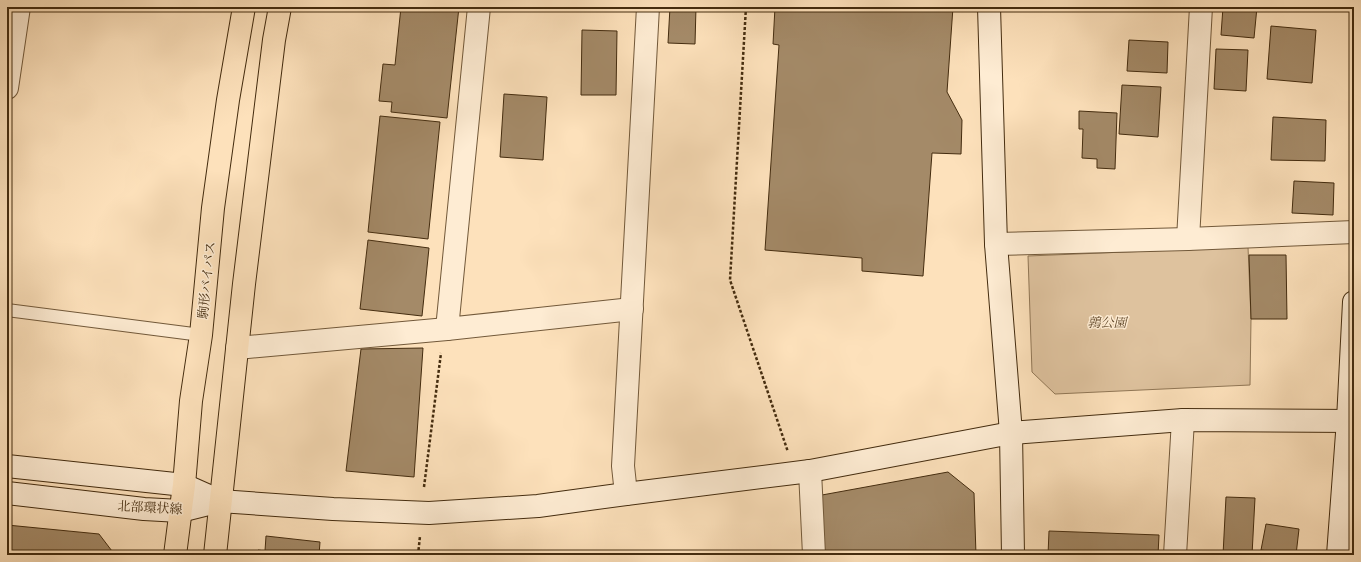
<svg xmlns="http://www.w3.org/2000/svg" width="1361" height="562" viewBox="0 0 1361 562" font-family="Cardo,'Noto Serif JP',serif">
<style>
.green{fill:#dec29e;stroke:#917756}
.building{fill:#a48a68;stroke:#442c0f}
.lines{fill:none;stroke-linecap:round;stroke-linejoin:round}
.lane-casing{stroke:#72593a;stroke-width:14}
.street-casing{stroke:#72593a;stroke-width:24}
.secondary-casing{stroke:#442c0f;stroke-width:24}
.primary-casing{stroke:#442c0f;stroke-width:24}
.path{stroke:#442c0f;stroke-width:2.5;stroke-dasharray:3 2;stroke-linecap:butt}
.lane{stroke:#feecd3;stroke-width:12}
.street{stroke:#feecd3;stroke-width:22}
.secondary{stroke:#feecd3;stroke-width:22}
.primary{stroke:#fde1bb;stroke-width:22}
.labels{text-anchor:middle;stroke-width:3;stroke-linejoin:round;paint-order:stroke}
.street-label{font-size:13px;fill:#442c0f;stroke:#feecd3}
.park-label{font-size:13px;font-style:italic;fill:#634a2c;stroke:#feecd3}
</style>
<rect width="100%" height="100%" fill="#fde1bb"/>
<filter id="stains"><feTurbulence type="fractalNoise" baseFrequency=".005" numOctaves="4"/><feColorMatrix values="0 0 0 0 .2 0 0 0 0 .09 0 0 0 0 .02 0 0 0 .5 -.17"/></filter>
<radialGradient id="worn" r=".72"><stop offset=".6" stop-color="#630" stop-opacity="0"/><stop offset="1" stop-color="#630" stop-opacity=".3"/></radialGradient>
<path class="green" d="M1248 247 1251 319 1250 385 1055 394 1032 372 1028 256Z"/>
<g class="building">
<path d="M401 7H459L447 118 391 112 392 102 379 101 383 64 395 65Z"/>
<path d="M670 7H696L695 44 668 43Z"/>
<path d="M775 7H953L947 92 962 120 961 154 932 153 923 276 862 271V258L765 250 779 45 773 44Z"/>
<path d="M1223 7H1257L1254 38 1221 35Z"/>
<path d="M1271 26 1316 30 1312 83 1267 79Z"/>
<path d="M582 30 617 31 616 95H581Z"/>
<path d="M1129 40 1168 42 1167 73 1127 71Z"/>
<path d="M1216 49 1248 50 1246 91 1214 89Z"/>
<path d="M1122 85 1161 87 1158 137 1119 134Z"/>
<path d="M504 94 547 97 543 160 500 157Z"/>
<path d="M1079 111 1117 113 1115 169 1097 168V159L1082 158 1083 129H1079Z"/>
<path d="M380 116 440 122 428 239 368 232Z"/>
<path d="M1273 117 1326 120 1325 161 1271 160Z"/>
<path d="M1294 181 1334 183 1333 215 1292 213Z"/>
<path d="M368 240 429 248 422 316 360 309Z"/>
<path d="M1249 255H1286L1287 319H1251Z"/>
<path d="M423 348 414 477 346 471 361 349Z"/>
<path d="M948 472 974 493 976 555H823L822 495Z"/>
<path d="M1226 497 1255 498 1252 555H1223Z"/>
<path d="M1266 524 1299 529 1296 555 1261 550Z"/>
<path d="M7 525 99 534 115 555H7Z"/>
<path d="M1049 531 1159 535 1158 555H1048Z"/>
<path d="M266 536 320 542 319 555H257L258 550 265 551Z"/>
</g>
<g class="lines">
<g class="lane-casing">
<path id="lane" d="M7 310 201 335"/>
</g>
<g class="street-casing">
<g id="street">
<path d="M479 7 447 329 632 309"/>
<path d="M7 88 19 7"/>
<path d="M1188 239 1201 7"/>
<path d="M996 244 1188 239 1354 232"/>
<path d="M237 348 447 329"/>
<path d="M810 471 814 555"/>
<path d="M626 494 623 466 648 7"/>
<path d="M1175 555 1183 420"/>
</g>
</g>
<g class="secondary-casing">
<g id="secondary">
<path d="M989 7 996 244 1011 433 1013 555"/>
<path d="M7 466 184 485 220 501"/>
<path d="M7 493 144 509 180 511 220 501 333 509 429 513 538 506 626 494 810 471 1011 433 1183 420 1354 421"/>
<path d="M1338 555 1348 420 1354 302"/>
</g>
</g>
<g class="primary-casing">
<g id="primary">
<path d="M175 555 184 485 191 401 201 335 213 208 228 100 244 7"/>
<path d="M215 555 244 284 274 40 280 7"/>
</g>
</g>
<g class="path">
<path d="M746 7 730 280 788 452"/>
<path d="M424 487 441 353"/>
<path d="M418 555 420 536"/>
</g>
<use href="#lane" class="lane"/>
<use href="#street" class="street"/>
<use href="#secondary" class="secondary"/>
<use href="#primary" class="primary"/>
</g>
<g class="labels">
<g class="street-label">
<text transform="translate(206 280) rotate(-84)" y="5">駒形バイパス</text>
<text transform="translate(150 507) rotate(3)" y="5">北部環状線</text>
</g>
<g class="park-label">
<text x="1107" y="327">鶉公園</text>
</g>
</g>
<rect width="1361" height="562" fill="none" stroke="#fde1bb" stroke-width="24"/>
<rect x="8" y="8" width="1345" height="546" fill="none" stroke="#442c0f" stroke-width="2"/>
<rect x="12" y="12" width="1337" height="538" fill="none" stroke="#442c0f"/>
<rect width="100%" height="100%" filter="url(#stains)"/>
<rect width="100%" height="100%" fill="url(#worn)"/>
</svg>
